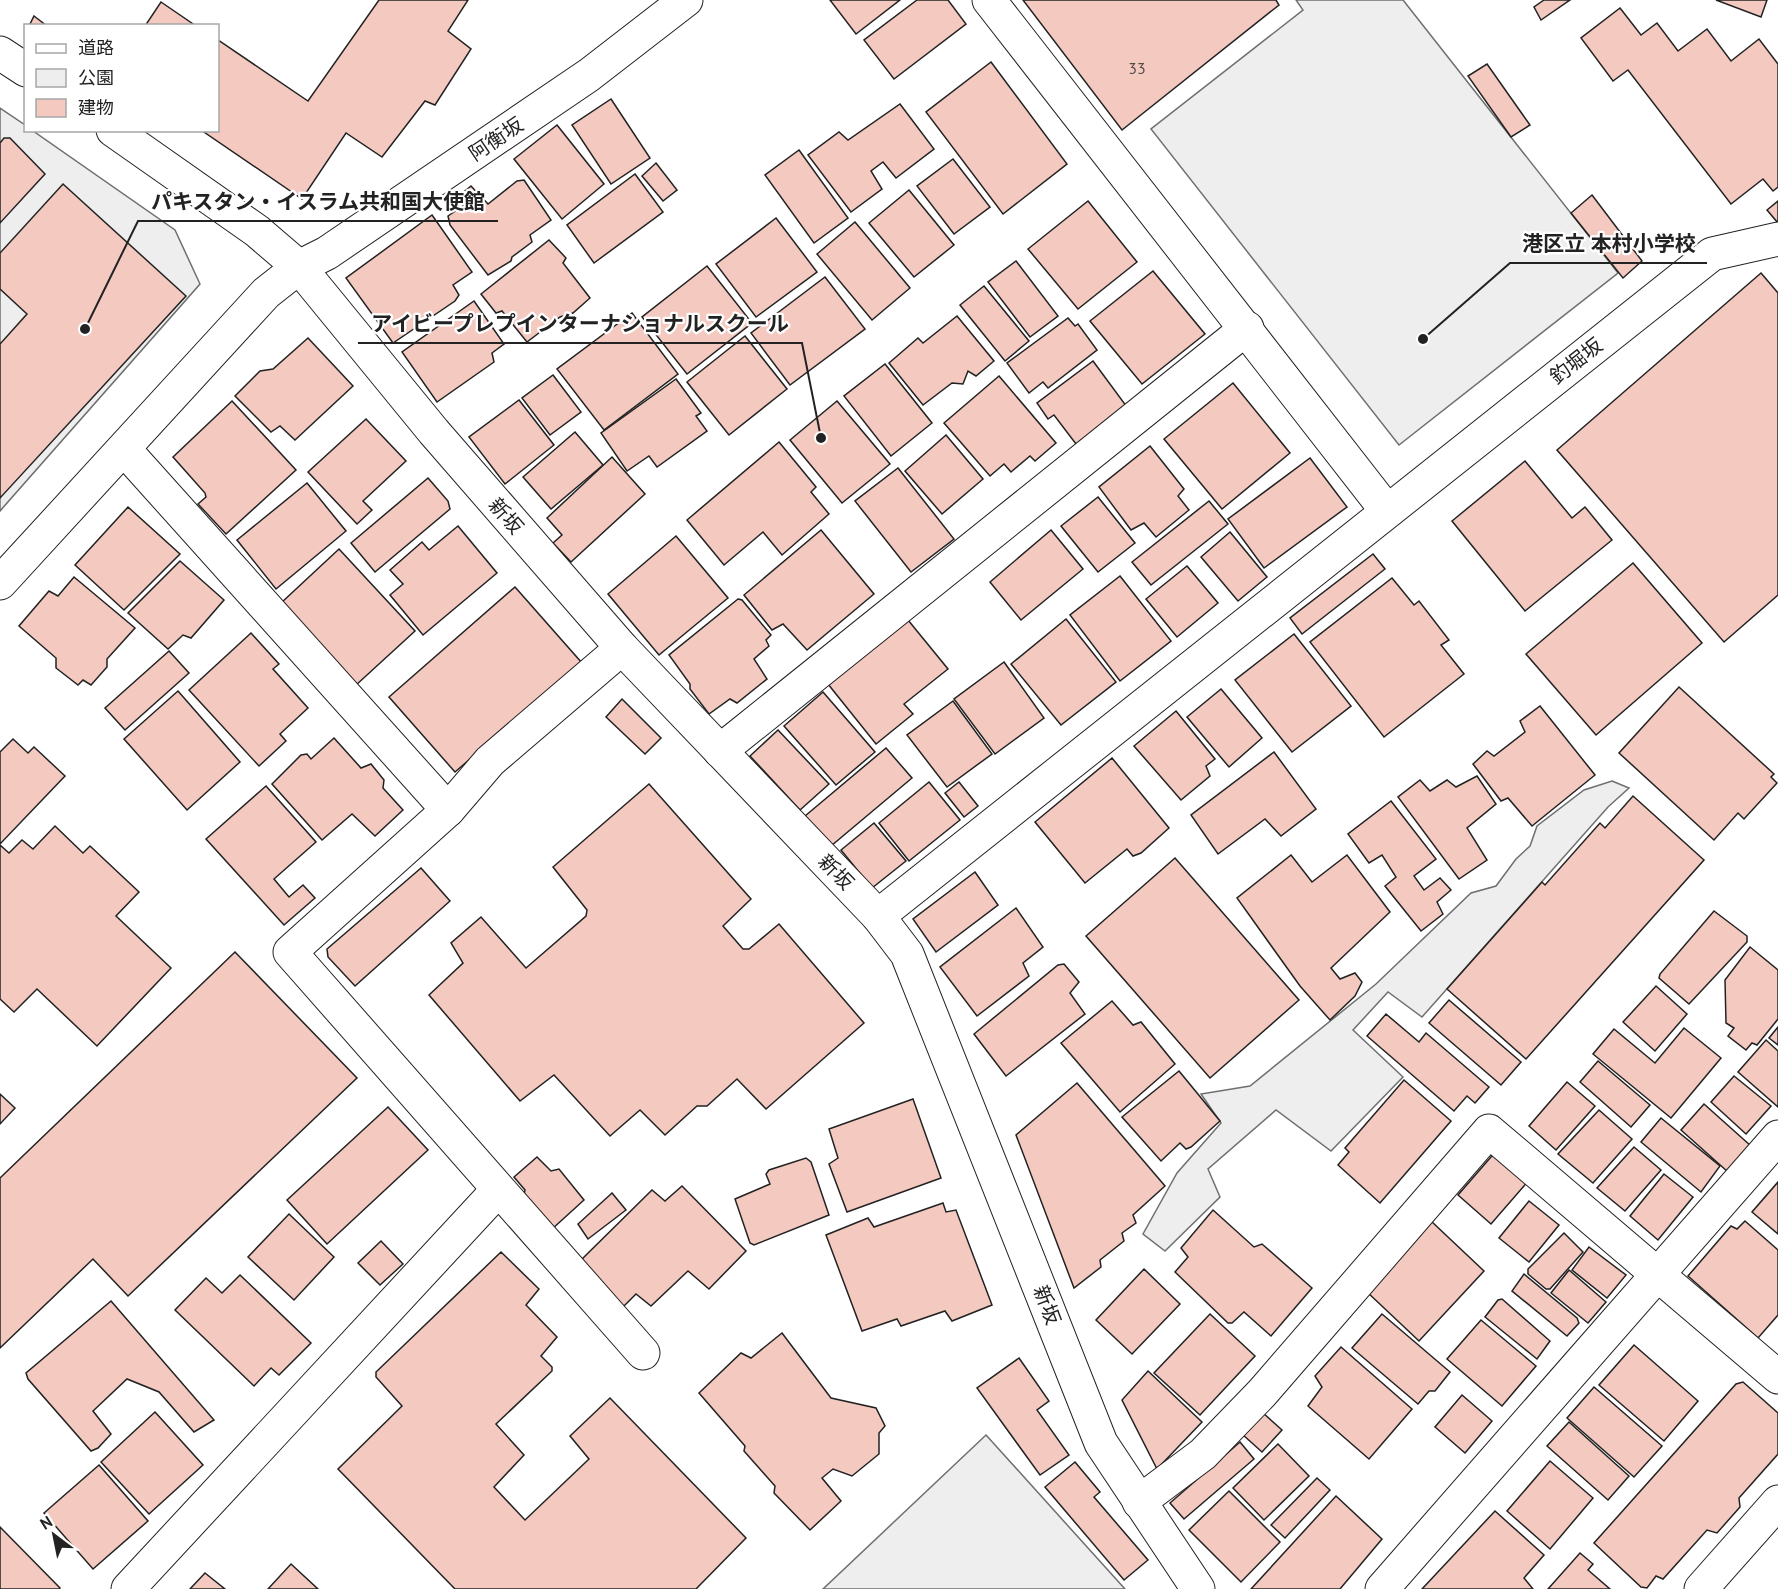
<svg xmlns="http://www.w3.org/2000/svg" width="1778" height="1589" viewBox="0 0 1778 1589" font-family="'PT Sans','Noto Sans JP',sans-serif">
<style>
.green{fill:#eee;stroke:#6f6f6f;stroke-width:1.5}
.building{fill:#f3c9c0;stroke:#222;stroke-width:1.5}
.lines{fill:none;stroke-linecap:round;stroke-linejoin:round}
.minor-casing{stroke:#222;stroke-width:35}
.minor{stroke:#fff;stroke-width:33}
.labels{text-anchor:middle;stroke-width:4.5;stroke-linejoin:round;paint-order:stroke}
.number-label{font-size:16px;fill:#564c4a}
.street-label{font-size:20px;fill:#222;stroke:#fff}
.leader{fill:none;stroke:#222;stroke-width:2}
.callout-dot{fill:#222;stroke:#fff;stroke-width:2}
.callout-label{font-size:21px;text-anchor:middle;font-weight:bold;fill:#222;stroke:#fff;stroke-width:4.5;stroke-linejoin:round;paint-order:stroke}
</style>
<rect width="100%" height="100%" fill="#fff"/>
<g class="green">
<path d="M1296 0H1403L1618 273 1399 445 1151 129 1303 10Z"/>
<path d="M0 108 25 125 26 130 33 131 175 230 200 284 0 511Z"/>
<path d="M1612 781 1629 788 1608 807 1422 1017 1388 992 1353 1030 1403 1077 1331 1151 1276 1110 1208 1169 1220 1197 1165 1251 1143 1234 1177 1173 1221 1123 1201 1094 1250 1086 1376 984 1471 893 1496 886 1516 859 1530 846 1537 826 1584 790Z"/>
<path d="M986 1435 1125 1589H823Z"/>
</g>
<g class="building">
<path d="M379 0H468L448 31 471 49 435 105 425 101 382 157 346 133 302 199 201 130H218V40L308 101Z"/>
<path d="M830 0H900L856 34Z"/>
<path d="M917 0H948L966 24 894 79 864 40Z"/>
<path d="M1023 0H1276L1279 5 1122 130Z"/>
<path d="M1544 0H1570L1541 20 1534 7Z"/>
<path d="M1716 0H1767L1761 17Z"/>
<path d="M161 2 196 26H145Z"/>
<path d="M1620 8 1641 35 1657 23 1678 51 1707 29 1731 61 1759 39 1778 64V187L1773 191 1763 179 1731 204 1628 70 1613 81 1581 38Z"/>
<path d="M34 16 47 26H29Z"/>
<path d="M991 62 1067 164 1003 214 926 112Z"/>
<path d="M1487 64 1530 125 1511 137 1468 76Z"/>
<path d="M611 99 650 158 611 184 572 125Z"/>
<path d="M900 104 934 149 896 178 883 162 871 171 882 189 851 212 808 155 839 132 848 140Z"/>
<path d="M557 125 604 184 562 219 514 159Z"/>
<path d="M4 138H10L45 174 0 223V143Z"/>
<path d="M799 150 848 218 814 243 765 175Z"/>
<path d="M953 159 990 207 954 234 917 186Z"/>
<path d="M656 163 677 190 663 201 642 176Z"/>
<path d="M635 174 663 212 594 263 567 225Z"/>
<path d="M524 180 551 220 530 235 532 242 512 257 511 261 488 275 450 225 448 216 464 205 459 196 471 186 488 204 517 181Z"/>
<path d="M63 184 186 296 0 498V344L27 314 0 289V253Z"/>
<path d="M909 190 954 245 914 277 869 223Z"/>
<path d="M1592 195 1642 261 1623 278 1571 213Z"/>
<path d="M1088 201 1137 262 1078 309 1028 249Z"/>
<path d="M1778 201V223L1767 210Z"/>
<path d="M432 215 472 272 453 285 459 295 455 301 393 343 346 278Z"/>
<path d="M776 218 817 272 756 317 716 264Z"/>
<path d="M855 222 910 288 872 320 817 254Z"/>
<path d="M549 240 566 258 563 263 590 298 573 313 560 317 527 342 502 311 496 313 481 294Z"/>
<path d="M1016 261 1058 316 1030 337 988 282Z"/>
<path d="M707 266 752 323 687 374 642 317Z"/>
<path d="M1153 271 1205 334 1142 384 1090 321Z"/>
<path d="M1761 273 1778 293V595L1724 642 1557 450Z"/>
<path d="M825 277 865 329 790 385 751 333Z"/>
<path d="M984 286 1029 341 1005 361 960 305Z"/>
<path d="M474 301 504 344 492 353 494 362 437 402 402 352Z"/>
<path d="M632 313 678 374 604 430 557 369Z"/>
<path d="M957 316 994 361 976 376 968 371 963 384 952 383 923 405 889 363 918 338 923 343Z"/>
<path d="M1068 318 1075 326 1078 324 1097 350 1048 388 1043 382 1029 393 1007 363Z"/>
<path d="M745 336 787 389 729 435 687 382Z"/>
<path d="M308 338 353 386 295 440 280 426 271 432 235 396 260 371 273 369Z"/>
<path d="M1093 361 1127 407 1076 444 1054 415 1048 419 1037 403Z"/>
<path d="M885 364 932 423 891 456 844 396Z"/>
<path d="M553 375 581 412 550 435 522 398Z"/>
<path d="M999 376 1056 443 1035 461 1030 456 1011 472 1004 464 990 476 944 423Z"/>
<path d="M676 379 701 413 696 416 707 431 657 467 649 456 627 471 601 433Z"/>
<path d="M1233 383 1290 453 1222 509 1164 439Z"/>
<path d="M519 400 554 445 505 484 469 437Z"/>
<path d="M232 401 296 470 226 534 198 504 206 497 205 493 173 457Z"/>
<path d="M837 401 890 464 842 503 790 440Z"/>
<path d="M366 419 406 461 363 501 372 510 357 524 308 472Z"/>
<path d="M575 432 603 465 551 509 523 477Z"/>
<path d="M946 435 983 479 942 514 905 471Z"/>
<path d="M779 442 816 487 811 492 829 514 782 555 763 532 724 565 687 520Z"/>
<path d="M1150 446 1184 489 1178 496 1189 510 1156 537 1144 523 1131 530 1099 487Z"/>
<path d="M612 457 645 494 571 562 553 543 562 535 547 518Z"/>
<path d="M1310 458 1347 507 1264 568 1228 519Z"/>
<path d="M1525 461 1572 518 1585 507 1612 540 1525 611 1452 521Z"/>
<path d="M898 468 954 539 911 572 855 501Z"/>
<path d="M428 478 448 501 450 509 375 572 351 543Z"/>
<path d="M307 483 346 531 276 589 237 540Z"/>
<path d="M1098 497 1135 543 1098 572 1061 526Z"/>
<path d="M1209 501 1228 524 1151 585 1132 562Z"/>
<path d="M128 507 180 554 124 610 75 565Z"/>
<path d="M458 526 497 573 423 635 390 595 403 584 390 570 422 542 429 550Z"/>
<path d="M821 530 874 594 807 650 783 624 772 630 744 595Z"/>
<path d="M1051 530 1083 569 1021 620 990 582Z"/>
<path d="M1230 532 1267 577 1238 601 1201 557Z"/>
<path d="M676 536 728 598 659 655 608 594Z"/>
<path d="M339 549 415 631 355 686 281 603Z"/>
<path d="M1373 554 1385 569 1302 634 1290 618Z"/>
<path d="M180 561 224 600 191 638 183 635 168 649 128 613Z"/>
<path d="M1633 563 1702 643 1596 735 1526 654Z"/>
<path d="M1187 566 1218 603 1177 637 1146 599Z"/>
<path d="M1120 576 1171 641 1120 681 1070 615Z"/>
<path d="M74 577 135 628 107 659V667L91 685 83 680 78 685 56 668V658L19 626 49 591 58 596Z"/>
<path d="M1392 578 1414 605 1419 601 1449 640 1441 645 1464 674 1384 737 1310 642Z"/>
<path d="M515 587 582 663 455 772 389 697Z"/>
<path d="M738 599 742 600 771 635 766 640 769 646 754 659 767 679 737 703 730 699 709 714 690 689V684L669 655Z"/>
<path d="M1066 619 1116 682 1061 725 1011 664Z"/>
<path d="M908 620 948 669 904 704 913 714 876 744 828 684Z"/>
<path d="M251 633 279 664 273 669 308 708 280 734 286 741 259 766 189 690Z"/>
<path d="M1294 634 1351 706 1292 752 1235 680Z"/>
<path d="M169 651 189 673 125 730 105 708Z"/>
<path d="M1004 662 1044 718 995 754 954 699Z"/>
<path d="M1679 687 1774 774 1771 777 1777 783 1744 819 1738 813 1714 840 1619 753Z"/>
<path d="M1221 689 1262 738 1229 767 1187 717Z"/>
<path d="M178 691 240 762 187 810 124 739Z"/>
<path d="M823 692 875 752 836 785 784 726Z"/>
<path d="M622 699 661 738 645 754 606 717Z"/>
<path d="M953 701 992 754 947 787 907 735Z"/>
<path d="M1540 706 1595 775 1532 826 1508 798 1501 801 1473 764 1487 751 1494 756 1525 732 1520 721Z"/>
<path d="M1176 711 1215 759 1206 766 1210 776 1181 800 1134 746Z"/>
<path d="M778 730 829 784 800 810 750 756Z"/>
<path d="M334 738 361 768 371 764 384 780 383 788 403 810 375 836 352 814 322 840 272 784 301 755 307 754 311 759Z"/>
<path d="M13 739 28 753 34 747 65 776 0 844V752Z"/>
<path d="M886 748 912 778 831 846 805 816Z"/>
<path d="M1274 752 1316 809 1281 836 1265 819 1218 854 1191 815Z"/>
<path d="M1112 758 1169 828 1141 853 1133 856 1127 849 1085 883 1035 822Z"/>
<path d="M1477 776 1496 804 1467 828 1487 860 1459 879 1398 797 1420 780 1430 791 1447 780 1456 787Z"/>
<path d="M929 782 960 820 909 861 879 823Z"/>
<path d="M959 782 978 806 964 817 945 793Z"/>
<path d="M649 784 751 899 723 926 743 949H749L779 924 864 1023 766 1109 737 1079 707 1106H697L665 1135 640 1110 610 1136 554 1075 520 1101 429 995 463 963 451 943 481 917 526 968 586 916 587 910 553 867Z"/>
<path d="M266 786 316 842 274 879 289 897 303 885 315 898 284 925 206 839Z"/>
<path d="M1633 796 1704 860 1526 1059 1447 989 1542 882 1545 885 1600 823 1605 828Z"/>
<path d="M1391 801 1436 859 1414 876 1424 890 1440 878 1451 890 1437 902 1443 914 1421 931 1385 886 1396 877 1382 855 1369 863 1348 834Z"/>
<path d="M874 823 906 861 872 888 841 850Z"/>
<path d="M55 826 83 853 90 846 139 892 116 916 171 968 97 1046 37 989 14 1012 0 999V845L9 853 22 840 33 849Z"/>
<path d="M1291 855 1312 882 1347 855 1390 912 1331 968 1340 979 1355 973 1362 982 1355 996 1330 1020 1300 986 1237 898Z"/>
<path d="M1175 858 1299 1000 1210 1078 1086 936Z"/>
<path d="M421 868 450 901 355 986 328 957 327 949Z"/>
<path d="M975 872 998 905 936 952 913 919Z"/>
<path d="M1016 908 1043 947 1023 963 1029 976 977 1016 940 967Z"/>
<path d="M1714 911 1747 936V942L1689 1004 1659 978 1660 974Z"/>
<path d="M1750 947 1778 970V1019L1757 1045 1752 1043 1746 1050 1728 1036 1734 1028 1726 1023 1725 980Z"/>
<path d="M235 952 357 1078 128 1296 93 1259 0 1348V1178Z"/>
<path d="M1064 964 1079 982 1070 993 1085 1014 1006 1076 974 1034 1058 965Z"/>
<path d="M1656 986 1687 1014 1655 1051 1623 1022Z"/>
<path d="M1449 1000 1521 1062 1501 1085 1429 1023Z"/>
<path d="M1112 1001 1133 1025 1141 1022 1175 1064 1120 1112 1061 1043Z"/>
<path d="M1386 1014 1419 1042 1426 1033 1489 1087 1475 1103 1467 1096 1454 1111 1367 1036Z"/>
<path d="M1778 1027V1045L1769 1038Z"/>
<path d="M1684 1028 1721 1058 1671 1118 1593 1054 1614 1029 1655 1063Z"/>
<path d="M1766 1040 1778 1051V1107L1738 1072Z"/>
<path d="M1598 1061 1650 1105 1631 1127 1580 1082Z"/>
<path d="M1179 1071 1220 1121 1191 1147 1186 1149 1180 1143 1161 1161 1122 1117Z"/>
<path d="M1734 1076 1771 1106 1746 1134 1711 1102Z"/>
<path d="M1404 1080 1451 1121 1380 1203 1338 1165 1349 1152 1345 1148Z"/>
<path d="M1567 1082 1595 1106 1556 1150 1529 1126Z"/>
<path d="M1077 1083 1165 1186 1133 1215 1136 1223 1122 1233 1124 1241 1100 1260 1101 1267 1074 1288 1016 1135Z"/>
<path d="M0 1094 15 1108 0 1124Z"/>
<path d="M913 1099 941 1178 847 1212 829 1164 838 1158 829 1129Z"/>
<path d="M1704 1104 1751 1146 1728 1172 1681 1130Z"/>
<path d="M388 1107 428 1150 327 1244 287 1200Z"/>
<path d="M1599 1110 1632 1139 1593 1183 1558 1154Z"/>
<path d="M1661 1118 1720 1166 1701 1192 1641 1142Z"/>
<path d="M1634 1147 1661 1170 1625 1211 1597 1188Z"/>
<path d="M1497 1150 1530 1179 1491 1224 1458 1195Z"/>
<path d="M537 1157 551 1171 559 1169 584 1200 551 1230 523 1200 525 1190 514 1177Z"/>
<path d="M806 1158 811 1162 829 1215 754 1245 750 1243 735 1199 770 1184 766 1174 769 1170Z"/>
<path d="M1664 1174 1693 1197 1658 1240 1630 1216Z"/>
<path d="M1778 1182V1234L1752 1212Z"/>
<path d="M682 1186 746 1251 709 1289 688 1271 651 1306 636 1294 622 1308 578 1263 652 1190 665 1201Z"/>
<path d="M612 1193 626 1210 588 1239 578 1224Z"/>
<path d="M1529 1201 1559 1225 1529 1262 1499 1238Z"/>
<path d="M943 1203 946 1212 956 1210 992 1305 952 1321 945 1311 901 1326 897 1319 862 1331 826 1235 868 1218 874 1227Z"/>
<path d="M1213 1210 1254 1247 1262 1244 1312 1288 1271 1336 1244 1312 1232 1323H1228L1175 1272 1188 1257 1181 1248Z"/>
<path d="M289 1214 334 1257 294 1300 248 1257Z"/>
<path d="M1431 1221 1484 1271 1419 1341 1366 1291Z"/>
<path d="M1745 1221 1778 1250V1315L1758 1338 1688 1276 1731 1226 1737 1229Z"/>
<path d="M1564 1233 1583 1252 1550 1289H1546L1528 1274V1269Z"/>
<path d="M381 1241 403 1264 380 1285 358 1263Z"/>
<path d="M1589 1247 1626 1275 1607 1298 1572 1270Z"/>
<path d="M501 1252 539 1289 526 1305 557 1337 541 1356 552 1367V1371L496 1424 524 1455 494 1487 525 1520 589 1459 570 1436 610 1398 746 1538 696 1589H455L338 1469 402 1406 376 1377V1372Z"/>
<path d="M1144 1269 1180 1304 1132 1354 1096 1320Z"/>
<path d="M1569 1270 1606 1302 1588 1323 1551 1293Z"/>
<path d="M1524 1274 1577 1318 1579 1323 1567 1336 1512 1291Z"/>
<path d="M240 1275 311 1343 279 1375 271 1368 254 1386 175 1310 206 1278 222 1293Z"/>
<path d="M1502 1299 1550 1341 1537 1359 1485 1317 1498 1300Z"/>
<path d="M111 1301 214 1420 194 1432 159 1392 127 1379 93 1411 111 1434 98 1448 91 1451 28 1379 26 1373Z"/>
<path d="M1210 1314 1255 1356 1200 1415 1154 1373Z"/>
<path d="M1382 1314 1450 1372 1435 1391H1429L1418 1404 1352 1348Z"/>
<path d="M1481 1320 1536 1366 1502 1406 1447 1359Z"/>
<path d="M782 1333 831 1398 876 1408 885 1426 879 1433V1454L852 1476 833 1469 822 1478 841 1501 810 1530 774 1493 775 1486 744 1451 745 1446 699 1393 741 1353 751 1358Z"/>
<path d="M1634 1345 1698 1401 1664 1441 1599 1385Z"/>
<path d="M1341 1347 1412 1409 1369 1459 1308 1406 1322 1387 1315 1376Z"/>
<path d="M1019 1358 1049 1401 1037 1410 1069 1455 1040 1475 977 1388Z"/>
<path d="M1148 1371 1202 1422 1157 1469 1122 1400Z"/>
<path d="M1743 1382 1778 1413V1454L1739 1498 1740 1507 1717 1533 1707 1530 1663 1579 1656 1576 1647 1588 1641 1587 1594 1543 1736 1384Z"/>
<path d="M1594 1387 1662 1446 1634 1477 1567 1418Z"/>
<path d="M1462 1395 1492 1421 1465 1453 1435 1427Z"/>
<path d="M155 1412 203 1465 149 1514 101 1462Z"/>
<path d="M1262 1412 1282 1430 1262 1452 1242 1434Z"/>
<path d="M1569 1422 1629 1476 1608 1500 1547 1446Z"/>
<path d="M1240 1442 1254 1459 1184 1519 1170 1503Z"/>
<path d="M1278 1444 1309 1476 1264 1520 1233 1488Z"/>
<path d="M1550 1461 1593 1498 1550 1549 1507 1511Z"/>
<path d="M1075 1462 1100 1492 1094 1497 1148 1560 1124 1580 1045 1487Z"/>
<path d="M99 1465 148 1521 93 1569 44 1513Z"/>
<path d="M1317 1478 1330 1490 1285 1538 1271 1525Z"/>
<path d="M1229 1491 1280 1542 1241 1582 1189 1530Z"/>
<path d="M1336 1496 1382 1539 1340 1589H1251Z"/>
<path d="M1495 1511 1544 1555 1524 1578 1533 1589H1422Z"/>
<path d="M0 1527 60 1588 59 1589H0Z"/>
<path d="M1580 1553 1593 1564 1588 1570 1610 1589H1548Z"/>
<path d="M291 1564 318 1589H268Z"/>
<path d="M205 1573 225 1589H190Z"/>
</g>
<g class="lines">
<g class="minor-casing">
<g id="minor">
<path d="M989 0 1387 511"/>
<path d="M0 53 26 70"/>
<path d="M113 130 257 231 299 267 434 432 622 648 878 916 907 954 1101 1443 1198 1589"/>
<path d="M124 449 448 810 290 952 643 1353"/>
<path d="M0 583 266 293 299 267 327 253 589 75 686 0"/>
<path d="M720 751 1247 328"/>
<path d="M448 810 490 761 622 648"/>
<path d="M878 916 1712 254 1778 239"/>
<path d="M1139 1502 1203 1454 1262 1393 1489 1131 1778 1377"/>
<path d="M128 1589 498 1190"/>
<path d="M1382 1589 1778 1137"/>
<path d="M1701 1589 1778 1502"/>
</g>
</g>
<use href="#minor" class="minor"/>
</g>
<g class="labels">
<g class="number-label">
<text x="1137" y="74">33</text>
</g>
<g class="street-label">
<text transform="translate(496 139) rotate(-34)" y="7">阿衡坂</text>
<text transform="translate(1576 361) rotate(-38)" y="7">釣堀坂</text>
<text transform="translate(506 516) rotate(49)" y="7">新坂</text>
<text transform="translate(836 872) rotate(46)" y="7">新坂</text>
<text transform="translate(1047 1305) rotate(69)" y="7">新坂</text>
</g>
</g>
<path class="leader" d="M85 329L138 221H498M1423 339L1510 263H1707M821 438L802 343H358"/>
<g class="callout-dot">
<circle cx="85" cy="329" r="6"/>
<circle cx="1423" cy="339" r="6"/>
<circle cx="821" cy="438" r="6"/>
</g>
<g class="callout-label">
<text x="318" y="209">パキスタン・イスラム共和国大使館</text>
<text x="1609" y="251">港区立 本村小学校</text>
<text x="580" y="331">アイビープレプインターナショナルスクール</text>
</g>
<rect x="24" y="24" width="195" height="108" fill="#ffffff" stroke="#a7a7a7" stroke-width="1.5"/>
<rect x="36" y="44" width="30" height="9" fill="#ffffff" stroke="#a7a7a7" stroke-width="1.5"/>
<text x="78" y="54" font-size="18" fill="#222222">道路</text>
<rect x="36" y="69" width="30" height="18" fill="#eeeeee" stroke="#a7a7a7" stroke-width="1.5"/>
<text x="78" y="84" font-size="18" fill="#222222">公園</text>
<rect x="36" y="99" width="30" height="18" fill="#f3c9c0" stroke="#a7a7a7" stroke-width="1.5"/>
<text x="78" y="114" font-size="18" fill="#222222">建物</text>
<g transform="translate(54 1535) rotate(328)" stroke="#ffffff" stroke-width="4.5" paint-order="stroke">
<path d="M0-4.5L10 22L0 15L-10 22Z" fill="#222222"/>
<text y="-9" font-size="16" font-weight="bold" text-anchor="middle" fill="#222222">N</text>
</g>
</svg>
